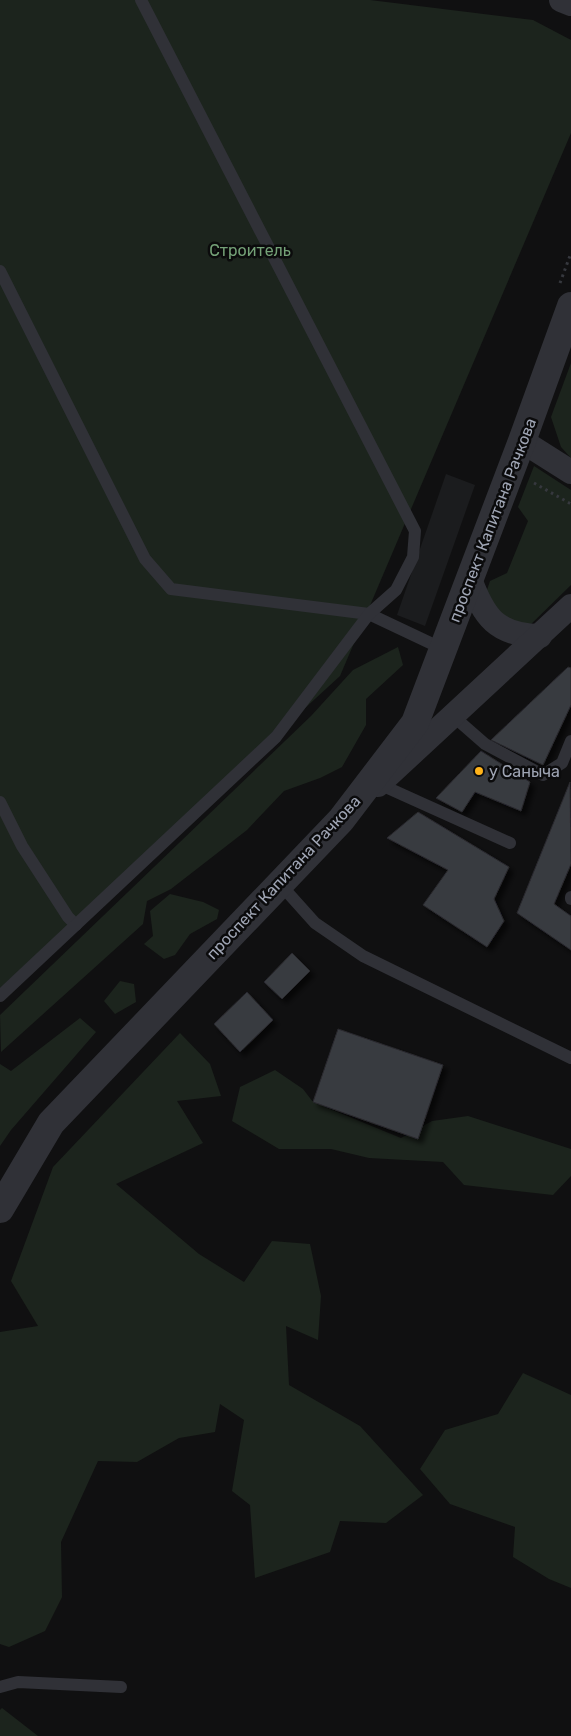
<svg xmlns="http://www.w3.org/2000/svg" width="571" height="1736" viewBox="0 0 571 1736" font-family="Rubik,sans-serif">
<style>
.built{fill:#1b1c1e}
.green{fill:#1c241d}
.building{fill:#393a3f;stroke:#29292e;filter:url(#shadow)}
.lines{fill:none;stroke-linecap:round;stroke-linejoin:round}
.path{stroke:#36383e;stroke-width:3;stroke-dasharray:2.5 4;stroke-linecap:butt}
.service{stroke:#303137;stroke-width:12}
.minor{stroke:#303137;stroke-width:24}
.tertiary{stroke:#303137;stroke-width:28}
.poi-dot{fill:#ffb31a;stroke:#0b0b0c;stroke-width:2}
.labels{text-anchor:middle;stroke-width:5;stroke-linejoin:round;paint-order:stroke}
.park-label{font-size:16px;fill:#74a177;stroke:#0b0b0c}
.street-label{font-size:16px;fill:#9fa5b4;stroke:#0b0b0c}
.poi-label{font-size:16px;fill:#9fa5b4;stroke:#0b0b0c;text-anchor:start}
</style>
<defs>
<filter id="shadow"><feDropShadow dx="4.5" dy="4.5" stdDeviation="2.5" flood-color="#0009"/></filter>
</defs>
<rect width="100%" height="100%" fill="#101011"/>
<path class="built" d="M446 474 475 485 425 626 397 615Z"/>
<g class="green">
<path d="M0 0H370L533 20 571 40V133L340 676 0 988Z"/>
<path d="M571 363V458L561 447 551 417Z"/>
<path d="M534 466 571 490V585L523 632 484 599 490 581 507 573 528 521 518 507Z"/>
<path d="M398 647 403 665 366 699V725L342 767 320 778 284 791 247 830 171 889 147 901 143 924 1 1052 0 1015 311 716 353 670Z"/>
<path d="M170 894 203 902 219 910 217 919 190 934 175 955 164 959 144 944 153 936 150 911Z"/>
<path d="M120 981 134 984 136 1002 115 1014 104 1001Z"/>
<path d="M80 1018 96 1032 11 1130 0 1146V1064L11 1071Z"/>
<path d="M180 1033 210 1064 221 1096 177 1101 203 1143 116 1184 199 1254 244 1282 272 1241 310 1244 321 1296 318 1340 286 1326 289 1385 360 1426 423 1495 386 1523 340 1521 330 1552 255 1578 250 1505 232 1491 244 1420 220 1404 215 1432 179 1438 137 1462 98 1461 61 1542 62 1597 45 1631 9 1647 0 1644V1332L38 1326 11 1281 53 1167Z"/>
<path d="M275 1070 303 1089 313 1102 401 1138 432 1121 468 1116 571 1149V1176L553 1195 464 1185 443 1162 369 1158 331 1149H279L232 1121 240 1087Z"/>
<path d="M523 1373 571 1395V1588L549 1579 513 1557 515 1527 450 1504 420 1469 445 1430 498 1414Z"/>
<path d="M2 1708 38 1736H0V1710Z"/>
</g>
<g class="building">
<path d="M568 667 571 668V705L543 765 491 740Z"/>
<path d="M481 751 530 782 521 811 475 792 462 812 436 798Z"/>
<path d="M570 782 571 864 554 904 571 916V950L517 913Z"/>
<path d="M418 812 509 867 494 899 504 921 487 947 423 905 448 870 387 838Z"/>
<path d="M292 953 310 971 282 999 264 982Z"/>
<path d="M247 992 273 1020 240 1052 214 1024Z"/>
<path d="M338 1029 443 1065 418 1139 313 1102Z"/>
</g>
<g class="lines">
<g class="path">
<path d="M560 283 571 253"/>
<path d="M534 483 571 504"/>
</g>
<g class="service">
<path d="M0 271 145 559 171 589 369 614 443 649"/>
<path d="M453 716 485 744 543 775 562 763 571 741"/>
<path d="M379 784 510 843"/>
<path d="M0 802 22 846 68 917 76 925"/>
<path d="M280 884 315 923 363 956 571 1058"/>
<path d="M571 897V899"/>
<path d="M0 996 276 737 369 614 396 590 413 557 415 531 141 0"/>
<path d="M0 1687 18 1682 121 1687"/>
</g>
<g class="minor">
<path d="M561 0 571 4"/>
<path d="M522 441 571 472"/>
<path d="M470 579C484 617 496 635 540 636"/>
<path d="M378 785 571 606"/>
</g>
<path class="tertiary" d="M0 1209 51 1123 341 820 415 723 522 441 571 306"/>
</g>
<circle class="poi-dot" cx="479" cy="771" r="5"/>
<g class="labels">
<g class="park-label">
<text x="250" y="256">Строитель</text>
</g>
<g class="street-label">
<text transform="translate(492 520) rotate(-69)" y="6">проспект Капитана Рачкова</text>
<text transform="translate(283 877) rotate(-47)" y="6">проспект Капитана Рачкова</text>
</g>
<g class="poi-label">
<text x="489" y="777">у Саныча</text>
</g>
</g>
</svg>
